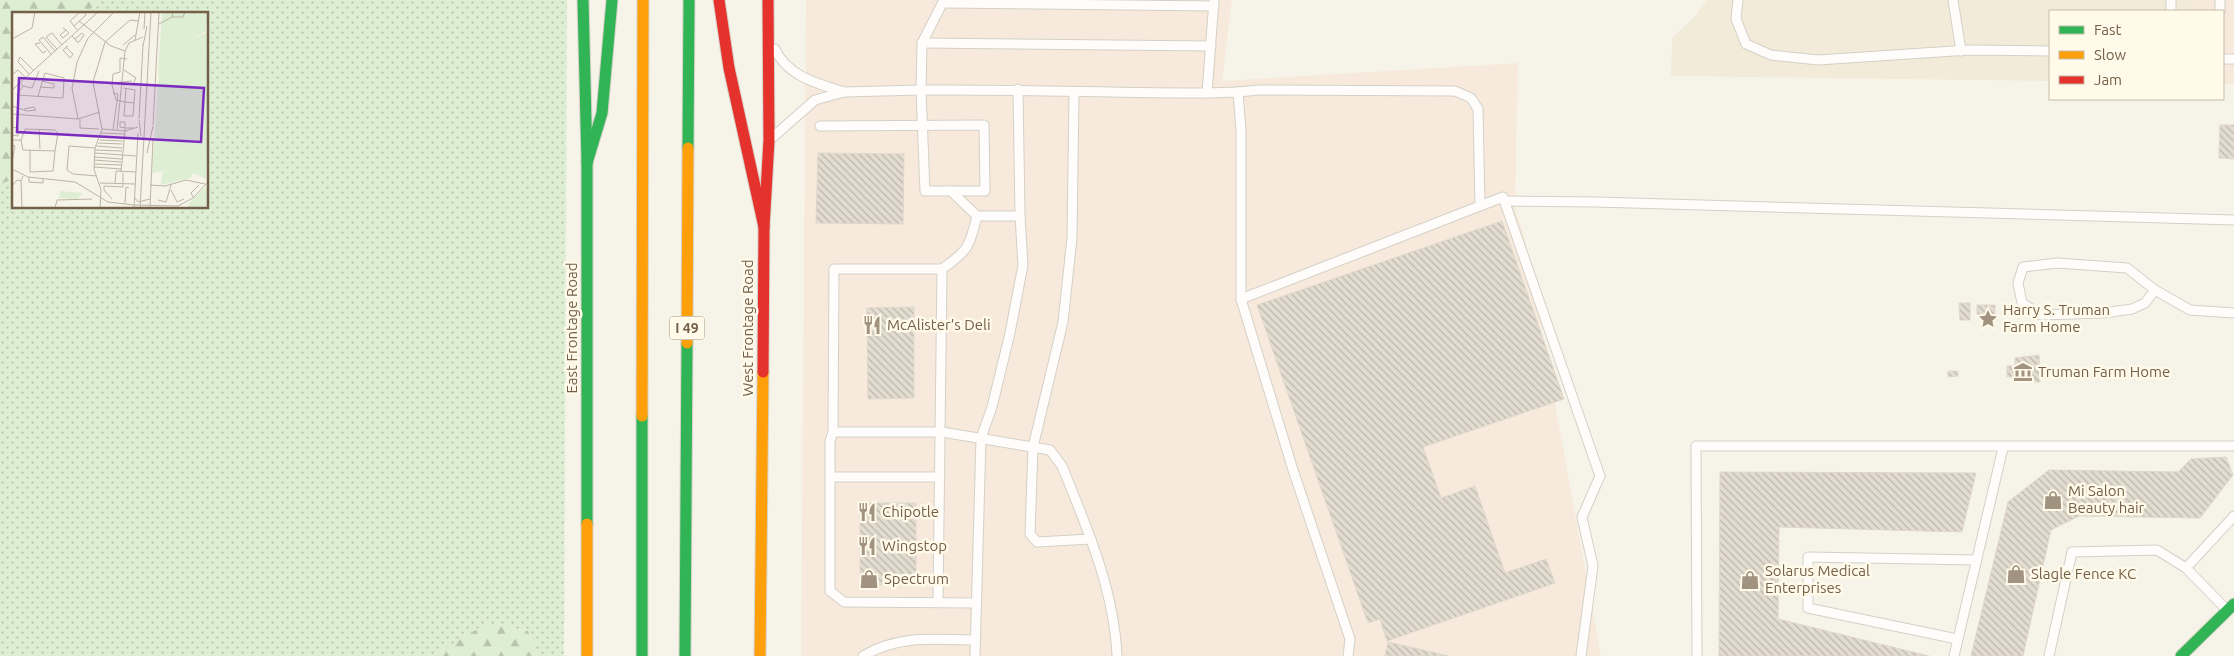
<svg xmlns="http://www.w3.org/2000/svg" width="2234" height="656" viewBox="0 0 2234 656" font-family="Ubuntu,sans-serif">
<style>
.residential{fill:#f2ebd9}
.commercial{fill:#f7eadc}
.grass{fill:url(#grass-dots)}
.forest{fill:url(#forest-firs)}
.building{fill:url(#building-back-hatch);stroke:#dfd8cb}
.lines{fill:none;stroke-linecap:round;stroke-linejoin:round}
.lane-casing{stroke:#d4d0c6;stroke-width:11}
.fast-casing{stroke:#d6d1c7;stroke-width:13}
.slow-casing{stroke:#d6d1c7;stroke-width:13}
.jam-casing{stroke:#d6d1c7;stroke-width:13}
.lane{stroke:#fefdfc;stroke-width:9}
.fast{stroke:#30b455;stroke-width:11}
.slow{stroke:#ff9f0a;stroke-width:11}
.jam{stroke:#e5322d;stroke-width:11}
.labels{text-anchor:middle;stroke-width:5;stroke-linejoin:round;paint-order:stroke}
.shield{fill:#fffae9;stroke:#9e8e78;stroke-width:1}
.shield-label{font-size:14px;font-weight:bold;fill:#745f48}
.poi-label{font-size:15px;fill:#745f48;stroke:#fffae9;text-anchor:start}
.street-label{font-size:15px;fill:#745f48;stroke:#fffae9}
.inset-road{fill:none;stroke:#beb4a4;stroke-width:1}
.view{fill:#7b2cbf;fill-opacity:0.15;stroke:#7b2cbf;stroke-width:2.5}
.inset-edge{fill:none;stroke:#745f48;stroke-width:2.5}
</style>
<defs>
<pattern id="grass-dots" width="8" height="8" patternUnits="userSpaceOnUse" patternTransform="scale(1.25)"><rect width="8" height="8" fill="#deeed3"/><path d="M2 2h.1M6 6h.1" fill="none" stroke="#b9c4ad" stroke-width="1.8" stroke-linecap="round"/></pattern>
<pattern id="forest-firs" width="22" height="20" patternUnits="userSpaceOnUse" patternTransform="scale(1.25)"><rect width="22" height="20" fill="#deeed3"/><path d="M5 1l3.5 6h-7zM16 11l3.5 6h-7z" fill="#b9c4ad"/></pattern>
<pattern id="building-back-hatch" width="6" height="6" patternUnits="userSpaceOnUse" patternTransform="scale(1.25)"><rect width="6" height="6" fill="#e3dcd0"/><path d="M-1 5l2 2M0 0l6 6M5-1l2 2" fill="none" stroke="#bdb6ab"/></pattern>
</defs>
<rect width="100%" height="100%" fill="#f6f4e9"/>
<path class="residential" d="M1707 0H2192V11H2050V81L1671 76 1672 38 1694 17Z"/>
<g class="commercial">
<path d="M806 0H1232L1222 81 1518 63 1515 209 1525 239 1601 656H801Z"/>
<path d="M2192 0H2234V84H2223V11H2192Z"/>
</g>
<path class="grass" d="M100 0H567L564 656H539L528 631 487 623 433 656H0V184L14 179V208H208V14H85Z"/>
<g class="forest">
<path d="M0 0H100L85 14H14V179L0 184Z"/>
<path d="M487 623 528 631 539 656H433Z"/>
</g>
<g class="building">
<path d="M2220 125H2234V159L2219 158Z"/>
<path d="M818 153 904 154 903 224 816 223Z"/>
<path d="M1502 221 1564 399 1423 447 1441 498 1475 486 1505 573 1546 559 1555 583 1387 641 1380 619 1368 623 1257 305Z"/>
<path d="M1959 303H1970V320H1960Z"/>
<rect x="1977" y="305" width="18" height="11"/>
<path d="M914 307V398L868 399 867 308Z"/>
<path d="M2039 355 2040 382H2027V377H2007V366H2015V358Z"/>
<path d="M1948 371H1958V376L1948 377Z"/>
<path d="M2226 457 2233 475 2200 518 2079 516 2051 530 2023 656H1971L2008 502 2049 470 2178 472 2191 459Z"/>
<path d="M1720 472 1976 473 1962 532 1779 527 1778 619 1929 656H1719Z"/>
<rect x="860" y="503" width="56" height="82"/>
<path d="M1388 642 1449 656H1385Z"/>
</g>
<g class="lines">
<g class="lane-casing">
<g id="lane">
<path d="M944 0 922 43 921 90C1016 89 1112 93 1207 93"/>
<path d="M1214 0 1207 93 1238 92 1241 131V299L1293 470 1350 639 1348 656"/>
<path d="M1738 0 1736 19 1746 44 1771 55 1818 60 1969 50 2050 51"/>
<path d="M1953 0 1961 51"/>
<path d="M2220 0V11"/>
<path d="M943 3 1214 6"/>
<path d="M2171 11V0"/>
<path d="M922 43 1211 46"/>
<path d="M775 49C787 76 818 84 844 92"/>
<path d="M2223 59H2234"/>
<path d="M1238 92 1259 90 1455 91 1471 98 1478 109 1480 206"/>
<path d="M1074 93 1072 238 1063 322 1033 447 1030 534 1037 542 1091 539"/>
<path d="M773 137 815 100 844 92 921 90 925 191H985L984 125 820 126"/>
<path d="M951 191 977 216H1020"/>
<path d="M1505 201 1596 202 2234 220"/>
<path d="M942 269C968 251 970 246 977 216"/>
<path d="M2155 290 2145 303 2132 309 2103 313 2041 315 2022 303 2018 283 2023 267 2057 263 2127 268 2155 290 2190 310 2234 313"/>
<path d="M1241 299 1503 197 1600 476 1582 517 1593 566 1581 656"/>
<path d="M833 432 830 441V591L844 602 976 603"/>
<path d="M831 477H940"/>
<path d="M938 602 942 269H834L833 432H942L1050 450 1062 466C1087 528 1114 589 1117 656"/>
<path d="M2227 610 2186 568 2234 516"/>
<path d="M1957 639 1808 608V557L1976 560"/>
<path d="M863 656C900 634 934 640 975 640"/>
<path d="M975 656 981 438 992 407 1010 333 1023 265 1020 216 1018 89"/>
<path d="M1697 656 1696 446H2234"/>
<path d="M1954 656 2003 448"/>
<path d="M2049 656 2072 552 2157 550 2186 568"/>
</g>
</g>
<g class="fast-casing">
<g id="fast">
<path d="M583 0 587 163V524"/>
<path d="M688 148 689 0"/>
<path d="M587 163 602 113 612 0"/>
<path d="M642 656V416"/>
<path d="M685 656 687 343"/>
<path d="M2181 656 2234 604"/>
</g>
</g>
<g class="slow-casing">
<g id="slow">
<path d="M687 343 688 148"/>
<path d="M642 416 643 0"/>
<path d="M587 524V656"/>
<path d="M760 656 763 372"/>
</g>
</g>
<g class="jam-casing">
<g id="jam">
<path d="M719 0 729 68 764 227"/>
<path d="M763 372 764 227 769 140 768 0"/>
</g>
</g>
<use href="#lane" class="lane"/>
<use href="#fast" class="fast"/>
<use href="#slow" class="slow"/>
<use href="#jam" class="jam"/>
</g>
<defs>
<g id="sight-bare" transform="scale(1.5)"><path d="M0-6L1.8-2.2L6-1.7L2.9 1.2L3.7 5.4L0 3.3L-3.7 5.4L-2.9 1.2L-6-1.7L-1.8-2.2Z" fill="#a29380" stroke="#fffae9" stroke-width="2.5" paint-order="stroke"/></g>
<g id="restaurant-bare" transform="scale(1.5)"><path d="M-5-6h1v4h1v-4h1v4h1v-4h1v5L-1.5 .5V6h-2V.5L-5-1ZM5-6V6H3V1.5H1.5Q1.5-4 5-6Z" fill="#a29380" stroke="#fffae9" stroke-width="2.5" paint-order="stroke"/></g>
<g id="museum-bare" transform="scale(1.5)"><path d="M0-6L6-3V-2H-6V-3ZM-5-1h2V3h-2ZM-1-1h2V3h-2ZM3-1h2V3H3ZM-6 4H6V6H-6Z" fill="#a29380" stroke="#fffae9" stroke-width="2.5" paint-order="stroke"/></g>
<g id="shop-bare" transform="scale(1.5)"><path d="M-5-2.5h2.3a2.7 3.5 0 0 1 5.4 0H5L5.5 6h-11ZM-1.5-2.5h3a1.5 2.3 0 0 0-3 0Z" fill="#a29380" stroke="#fffae9" stroke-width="2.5" paint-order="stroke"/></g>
</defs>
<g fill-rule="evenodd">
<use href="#sight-bare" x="1988" y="319"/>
<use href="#restaurant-bare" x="872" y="325"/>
<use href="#museum-bare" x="2023" y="372"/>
<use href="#shop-bare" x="2053" y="500"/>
<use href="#restaurant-bare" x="867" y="512"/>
<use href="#restaurant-bare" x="867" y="546"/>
<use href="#shop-bare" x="2016" y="574"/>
<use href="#shop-bare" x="869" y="579"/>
<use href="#shop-bare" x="1750" y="580"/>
</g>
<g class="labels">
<rect class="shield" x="669.5" y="316.5" width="35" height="23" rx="4"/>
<g class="shield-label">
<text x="687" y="333">I 49</text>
</g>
<g class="poi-label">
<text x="2003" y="315">Harry S. Truman<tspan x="2003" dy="17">Farm Home</tspan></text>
<text x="887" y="330">McAlister's Deli</text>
<text x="2038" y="377">Truman Farm Home</text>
<text x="2068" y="496">Mi Salon<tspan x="2068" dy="17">Beauty hair</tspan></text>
<text x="882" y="517">Chipotle</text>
<text x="882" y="551">Wingstop</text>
<text x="1765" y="576">Solarus Medical<tspan x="1765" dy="17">Enterprises</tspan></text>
<text x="2031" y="579">Slagle Fence KC</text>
<text x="884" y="584">Spectrum</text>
</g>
<g class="street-label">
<text transform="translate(572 328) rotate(-90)" y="5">East Frontage Road</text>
<text transform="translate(748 328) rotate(-90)" y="5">West Frontage Road</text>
</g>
</g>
<g transform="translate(12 12)">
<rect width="196" height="196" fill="#f6f4e9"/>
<path d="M150 0H196L194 19 178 28 163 29V47L158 55 146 60ZM196 37V113L187 116 182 128 166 141 167 148 160 158 140 161 146 67 151 76 157 73ZM195 174 196 196H176L177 191Z" fill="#deeed3"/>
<path d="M197 19 196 37 188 47 157 73 148 76 146 60 158 55 163 47 161 42H154V34L163 29 178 28ZM196 113 194 167 181 161 178 166 149 173 150 161 165 153 166 142 182 128 187 116Z" fill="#deeed3"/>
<path d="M48 179 71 181 65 187 47 186Z" fill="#deeed3"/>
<path class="inset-road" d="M160 5H171L173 0M67 9 99 34 113 39 105 118M147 12 160 5 161 0M62 14 74 3 72 0M51 16 54 18 57 21 51 26 48 23 54 18M132 17 133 0M66 19 58 9 68 0M60 24 63 27 65 30H67L72 23 70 21 63 27M0 27 20 16 23 0M123 28 128 0M28 31 23 32 31 41 34 39M111 33 123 23M131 34 135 14M54 35 61 42 58 46 51 38 54 36V35L56 34M45 37 34 25 40 21 50 33M113 39 117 31 131 25M39 42 27 28 31 25 43 39M17 62 6 50 8 45 21 58M0 63 6 58 13 65M8 70 11 74 5 83 51 86 52 66 33 61 26 84M100 71 120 69M111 73 121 72 124 66 112 58M11 74 20 76 27 59M28 75 42 76V72L30 69M112 76 123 78 122 91M114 76 112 104H121L122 91 113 90 104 88 100 73 101 62 108 60V46L115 47M0 78 86 0M0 94 15 99 24 98 22 95 12 97M88 100 66 107 60 76 65 50 76 26 102 0M0 102 66 107M68 107V116L87 117M127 107 131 33M127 108 129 124M141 113 147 0M0 115 6 116V124L0 123M122 116H113L108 115V110H113V119L126 115M27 117 28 137M90 117 113 119 109 160M101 118 106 82 101 81M89 121 113 122M89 124 111 126M0 128H9L11 138 43 139 41 159 18 160V138M9 128 13 117 43 118 46 121 43 139M88 128 111 129M86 131 110 132M0 133 3 134 0 150M84 134 110 136M83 136 57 134 55 158 61 162 85 164M83 138 110 139M83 141 124 144M135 141 141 114M83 145 110 147M82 148 109 150M83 152 109 153M82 155 109 157M0 157 16 165 63 170 96 190 122 193 166 194 181 186 197 169M17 165V170L31 171V167M9 169 10 196M88 171 123 172M103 171 104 159 124 160M138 173 153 174 174 168 193 172M0 174 5 168 9 169 11 164M92 174 111 175V161M92 174V178L100 187M159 178 165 190 172 187M181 185 179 181 187 173M123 186 126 190 138 187M146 188 154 190 159 173M113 191 114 175 117 176M43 196 45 188 80 187M88 196 89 178 82 157 83 136 90 117 81 70 93 30 118 8 127 9M122 196 126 121M128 196 139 0M138 196 141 127"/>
<path class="view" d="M7 66 192 76 189 130 5 120Z"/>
<rect width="196" height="196" class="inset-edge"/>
</g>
<rect x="2049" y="10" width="175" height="90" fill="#fffae9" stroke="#c7bca9"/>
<rect x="2059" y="26" width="25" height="8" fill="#30b455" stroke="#c7bca9"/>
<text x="2094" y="35" font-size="15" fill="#745f48">Fast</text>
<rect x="2059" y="51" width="25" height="8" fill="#ff9f0a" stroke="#c7bca9"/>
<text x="2094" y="60" font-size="15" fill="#745f48">Slow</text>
<rect x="2059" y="76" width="25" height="8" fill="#e5322d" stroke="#c7bca9"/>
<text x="2094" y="85" font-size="15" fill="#745f48">Jam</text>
</svg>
